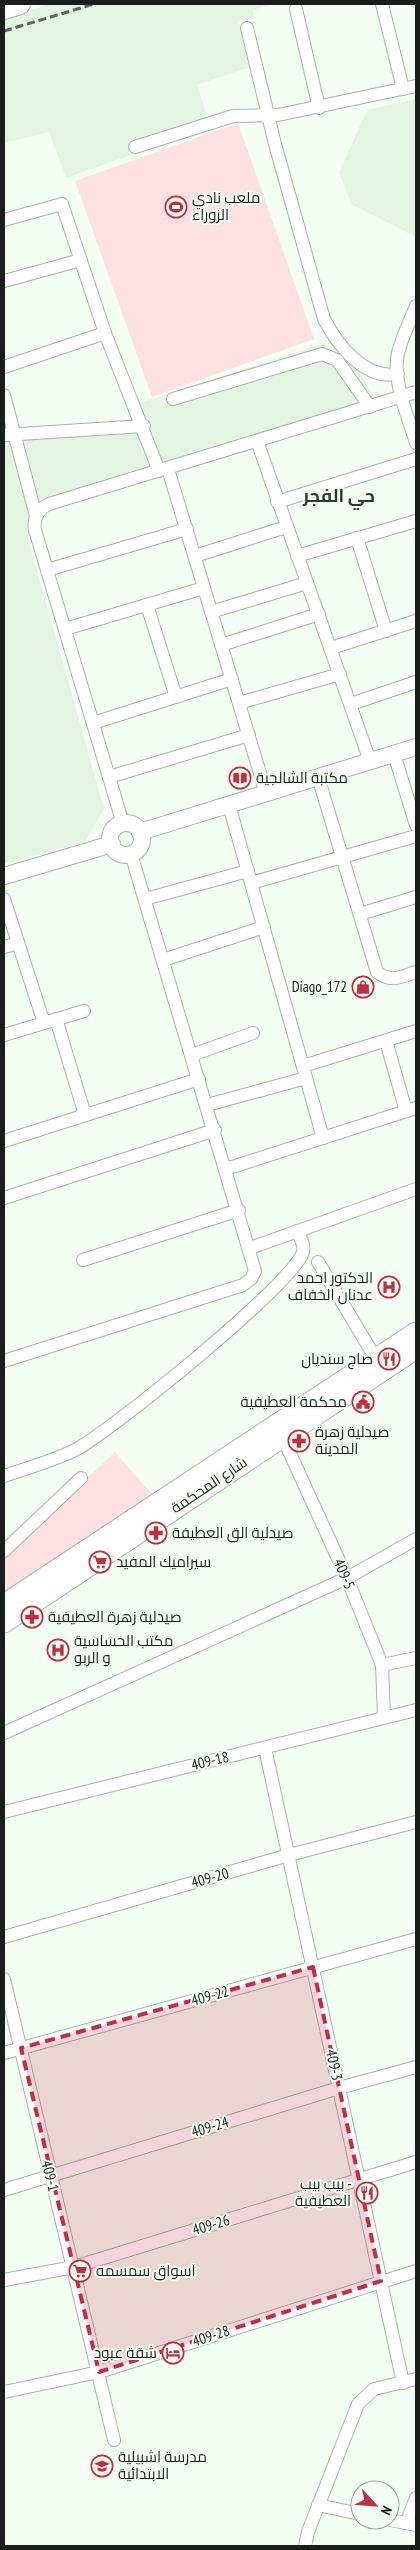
<svg xmlns="http://www.w3.org/2000/svg" width="420" height="2550" viewBox="0 0 420 2550" font-family="'PT Sans Narrow',Cairo,sans-serif">
<style>
.built{fill:#e4f4e3}
.green{fill:#ffe1e1}
.lines{fill:none;stroke-linecap:round;stroke-linejoin:round}
.minor-casing{stroke:#aab4aa;stroke-width:14}
.tertiary-casing{stroke:#aab4aa;stroke-width:18}
.secondary-casing{stroke:#aab4aa;stroke-width:21}
.primary-casing{stroke:#aab4aa;stroke-width:22}
.minor{stroke:#fff;stroke-width:12}
.tertiary{stroke:#fff;stroke-width:16}
.secondary{stroke:#fff;stroke-width:19}
.primary{stroke:#fff;stroke-width:20}
.rail{stroke:#5e645e;stroke-width:3;stroke-dasharray:8 4;stroke-linecap:butt}
.marked{fill:#bf2e44;fill-opacity:0.2;stroke:#bf2e44;stroke-width:4;stroke-dasharray:10 6;stroke-linejoin:round}
.labels{text-anchor:middle;stroke-width:4;stroke-linejoin:round;paint-order:stroke}
.poi-label{font-size:15px;fill:#1a1e1a;stroke:#f4fff4;text-anchor:start}
.street-label{font-size:15px;fill:#1a1e1a;stroke:#f4fff4}
.quarter-label{font-size:18px;font-weight:bold;fill:#2e362e;stroke:#f4fff4}
</style>
<rect width="100%" height="100%" fill="#f4fff4"/>
<g class="built">
<path d="M50 4H274L253 10 254 18 239 22 251 67 197 85 211 127 66 178 49 132 4 143V18Z"/>
<path d="M416 99V237L352 205 339 173 367 110Z"/>
<path d="M325 343 338 355 354 363 375 399 40 504 27 521V535L104 809 85 842 4 864V438L149 429 139 403Z"/>
</g>
<g class="green">
<path d="M238 123 314 339 152 397 75 181Z"/>
<path d="M115 1452 155 1498 4 1599V1556Z"/>
</g>
<g class="lines">
<g class="minor-casing">
<g id="minor">
<path d="M382 4 403 89"/>
<path d="M296 9 319 108"/>
<path d="M247 28 275 144 324 319C338 346 365 380 398 374"/>
<path d="M135 147 233 116 278 115 416 86"/>
<path d="M4 220 62 204 105 333 159 471"/>
<path d="M4 281 81 260"/>
<path d="M416 306C410 321 402 337 398 353 392 382 408 416 416 443"/>
<path d="M4 367 105 333"/>
<path d="M4 395 36 516"/>
<path d="M173 399 322 354 337 360 370 407"/>
<path d="M4 435 144 426"/>
<path d="M257 441 370 761"/>
<path d="M168 469 266 793"/>
<path d="M277 502 416 459"/>
<path d="M357 538 386 631"/>
<path d="M195 556 286 527"/>
<path d="M297 556 416 521"/>
<path d="M47 570 187 529"/>
<path d="M147 605 176 697"/>
<path d="M211 612 307 583"/>
<path d="M65 629 204 588"/>
<path d="M221 645 319 614"/>
<path d="M331 648 416 621"/>
<path d="M239 703 340 674"/>
<path d="M351 704 416 682"/>
<path d="M93 723 232 679"/>
<path d="M394 754 416 825"/>
<path d="M109 777 249 735"/>
<path d="M318 777 377 972C391 983 401 977 416 972"/>
<path d="M229 805 323 1138"/>
<path d="M123 824 35 530C33 518 38 509 49 504L416 392"/>
<path d="M251 883 416 836"/>
<path d="M4 899 44 1023"/>
<path d="M145 899 248 871"/>
<path d="M360 914 416 897"/>
<path d="M4 947 18 943"/>
<path d="M163 960 264 927"/>
<path d="M56 1019 85 1115"/>
<path d="M4 1035 84 1011"/>
<path d="M386 1041 406 1111"/>
<path d="M192 1055 253 1033"/>
<path d="M303 1066 416 1031"/>
<path d="M207 1105 306 1078"/>
<path d="M4 1141 199 1079"/>
<path d="M226 1169 416 1108"/>
<path d="M4 1198 215 1130"/>
<path d="M250 1248 416 1189"/>
<path d="M83 1260 239 1210"/>
<path d="M318 1262 376 1359"/>
<path d="M4 1361 243 1285 251 1279 255 1271 131 854"/>
<path d="M282 1436 347 1578 382 1665 384 1717"/>
<path d="M4 1476C27 1468 53 1461 75 1450 110 1432 294 1283 303 1252 305 1245 300 1237 297 1231"/>
<path d="M4 1551 81 1478"/>
<path d="M382 1665 416 1658"/>
<path d="M4 1733 347 1578 416 1539"/>
<path d="M265 1748 403 2383"/>
<path d="M4 1812 416 1710"/>
<path d="M4 1937 289 1855 416 1822"/>
<path d="M4 1979 114 2440"/>
<path d="M4 2053 416 1939"/>
<path d="M4 2190 339 2088 416 2067"/>
<path d="M4 2280 74 2267 416 2162"/>
<path d="M4 2392 99 2372 416 2271"/>
<path d="M318 2505 360 2514"/>
<path d="M390 2520 416 2525"/>
<path d="M406 2523 416 2498"/>
<path d="M305 2546 308 2532 358 2404 374 2389 416 2379"/>
</g>
</g>
<g class="tertiary-casing">
<g id="tertiary">
<circle cx="126" cy="839" r="16"/>
<path d="M140 832 416 747"/>
<path d="M4 876 112 844"/>
</g>
</g>
<g class="secondary-casing">
<g id="secondary">
<path d="M4 1604 416 1332"/>
<path d="M4 1623 416 1349"/>
</g>
</g>
<g class="primary-casing">
<path id="primary" d="M4 9 20 4"/>
</g>
<use href="#minor" class="minor"/>
<use href="#tertiary" class="tertiary"/>
<use href="#secondary" class="secondary"/>
<use href="#primary" class="primary"/>
<path class="rail" d="M4 31 94 4"/>
</g>
<path class="marked" d="M313 1967 381 2281 99 2372 21 2048Z"/>
<defs>
<g id="stadium-ring" transform="scale(1.125)"><circle r="9.5" fill="#f4fff4" stroke="#bf2e44" stroke-width="1.5"/><path d="M0-5a6.5 5 0 1 0 0 10a6.5 5 0 1 0 0-10ZM-3.5-1.8h7v3.6h-7Z" fill="#bf2e44"/></g>
<g id="library-ring" transform="scale(1.125)"><circle r="9.5" fill="#f4fff4" stroke="#bf2e44" stroke-width="1.5"/><path d="M-6-4Q-3-5.5-.7-3.5V5Q-3 3-6 4ZM6-4Q3-5.5 .7-3.5V5Q3 3 6 4Z" fill="#bf2e44"/></g>
<g id="shop-ring" transform="scale(1.125)"><circle r="9.5" fill="#f4fff4" stroke="#bf2e44" stroke-width="1.5"/><path d="M-5-2.5h2.3a2.7 3.5 0 0 1 5.4 0H5L5.5 6h-11ZM-1.5-2.5h3a1.5 2.3 0 0 0-3 0Z" fill="#bf2e44"/></g>
<g id="hospital-ring" transform="scale(1.125)"><circle r="9.5" fill="#f4fff4" stroke="#bf2e44" stroke-width="1.5"/><path d="M-5-5h3v3.5h4V-5h3V5h-3V1.5h-4V5h-3Z" fill="#bf2e44"/></g>
<g id="restaurant-ring" transform="scale(1.125)"><circle r="9.5" fill="#f4fff4" stroke="#bf2e44" stroke-width="1.5"/><path d="M-5-6h1v4h1v-4h1v4h1v-4h1v5L-1.5 .5V6h-2V.5L-5-1ZM5-6V6H3V1.5H1.5Q1.5-4 5-6Z" fill="#bf2e44"/></g>
<g id="civic-ring" transform="scale(1.125)"><circle r="9.5" fill="#f4fff4" stroke="#bf2e44" stroke-width="1.5"/><path d="M-.6-6.5H3V-4.5H.6V-3L4-1V1h2V6H-6V1h2V-1L-.6-3ZM-1.2 2.5V6h2.4V2.5Z" fill="#bf2e44"/></g>
<g id="pharmacy-ring" transform="scale(1.125)"><circle r="9.5" fill="#f4fff4" stroke="#bf2e44" stroke-width="1.5"/><path d="M-2-6h4v4h4v4h-4v4h-4v-4h-4v-4h4Z" fill="#bf2e44"/></g>
<g id="supermarket-ring" transform="scale(1.125)"><circle r="9.5" fill="#f4fff4" stroke="#bf2e44" stroke-width="1.5"/><path d="M-6-5.5h2.5l.6 2H6L4.5 2H-2.5L-4.4-4H-6ZM-1.5 3.2a1.3 1.3 0 1 0 .1 0ZM3 3.2a1.3 1.3 0 1 0 .1 0Z" fill="#bf2e44"/></g>
<g id="hotel-ring" transform="scale(1.125)"><circle r="9.5" fill="#f4fff4" stroke="#bf2e44" stroke-width="1.5"/><path d="M-6-4.5h1.5V1H6V5H4.5V3h-9V5H-6ZM-4 0a1.8 1.8 0 1 1 3.6 0ZM.5 0V-2.5h3Q6-2.5 6 0Z" fill="#bf2e44"/></g>
<g id="school-ring" transform="scale(1.125)"><circle r="9.5" fill="#f4fff4" stroke="#bf2e44" stroke-width="1.5"/><path d="M0-5L7-2L0 1L-7-2ZM-4 1L0 2.5L4 1V4Q0 6-4 4Z" fill="#bf2e44"/></g>
</defs>
<g fill-rule="evenodd">
<use href="#stadium-ring" x="176" y="207"/>
<use href="#library-ring" x="240" y="778"/>
<use href="#shop-ring" x="363" y="987"/>
<use href="#hospital-ring" x="389" y="1287"/>
<use href="#restaurant-ring" x="389" y="1359"/>
<use href="#civic-ring" x="363" y="1402"/>
<use href="#pharmacy-ring" x="299" y="1441"/>
<use href="#pharmacy-ring" x="156" y="1533"/>
<use href="#supermarket-ring" x="100" y="1562"/>
<use href="#pharmacy-ring" x="32" y="1617"/>
<use href="#hospital-ring" x="58" y="1650"/>
<use href="#restaurant-ring" x="367" y="2193"/>
<use href="#supermarket-ring" x="80" y="2271"/>
<use href="#hotel-ring" x="173" y="2353"/>
<use href="#school-ring" x="102" y="2466"/>
</g>
<g class="labels">
<g class="poi-label">
<text x="192" y="203">ملعب نادي<tspan x="192" dy="17">الزوراء</tspan></text>
<text x="256" y="783">مكتبة الشالجية</text>
<text x="347" y="992" text-anchor="end">Diago_172</text>
<text x="373" y="1283" text-anchor="end">الدكتور احمد<tspan x="373" dy="17">عدنان الخفاف</tspan></text>
<text x="373" y="1364" text-anchor="end">صاج سنديان</text>
<text x="347" y="1407" text-anchor="end">محكمة العطيفية</text>
<text x="315" y="1437">صيدلية زهرة<tspan x="315" dy="17">المدينة</tspan></text>
<text x="172" y="1538">صيدلية الق العطيفة</text>
<text x="116" y="1567">سيراميك المفيد</text>
<text x="48" y="1622">صيدلية زهرة العطيفية</text>
<text x="74" y="1646">مكتب الحساسية<tspan x="74" dy="17">و الربو</tspan></text>
<text x="351" y="2189" text-anchor="end">بيب بيب -<tspan x="351" dy="17">العطيفية</tspan></text>
<text x="96" y="2276">اسواق سمسمه</text>
<text x="157" y="2358" text-anchor="end">شقة عبود</text>
<text x="118" y="2462">مدرسة اشبيلية<tspan x="118" dy="17">الابتدائية</tspan></text>
</g>
<g class="street-label">
<text transform="translate(209 1485) rotate(-34)" y="5">شارع المحكمة</text>
<text transform="translate(344 1574) rotate(67)" y="5">409-5</text>
<text transform="translate(210 1761) rotate(-14)" y="5">409-18</text>
<text transform="translate(210 1878) rotate(-16)" y="5">409-20</text>
<text transform="translate(210 1996) rotate(-16)" y="5">409-22</text>
<text transform="translate(334 2065) rotate(78)" y="5">409-3</text>
<text transform="translate(210 2127) rotate(-17)" y="5">409-24</text>
<text transform="translate(50 2176) rotate(76)" y="5">409-1</text>
<text transform="translate(211 2225) rotate(-17)" y="5">409-26</text>
<text transform="translate(211 2336) rotate(-18)" y="5">409-28</text>
</g>
<g class="quarter-label">
<text x="339" y="502">حي الفجر</text>
</g>
</g>
<rect width="420" height="2550" fill="none" stroke="#1a1e1a" stroke-width="10"/>
<g transform="translate(375 2505) rotate(116)"><circle r="24" fill="#f4fff4" stroke="#9da59d"/>
<path d="M0-4L9 19L0 12L-9 19Z" fill="#bf2e44"/>
<text y="-8" font-size="14" font-weight="bold" text-anchor="middle" fill="#1a1e1a">N</text>
</g>
</svg>
